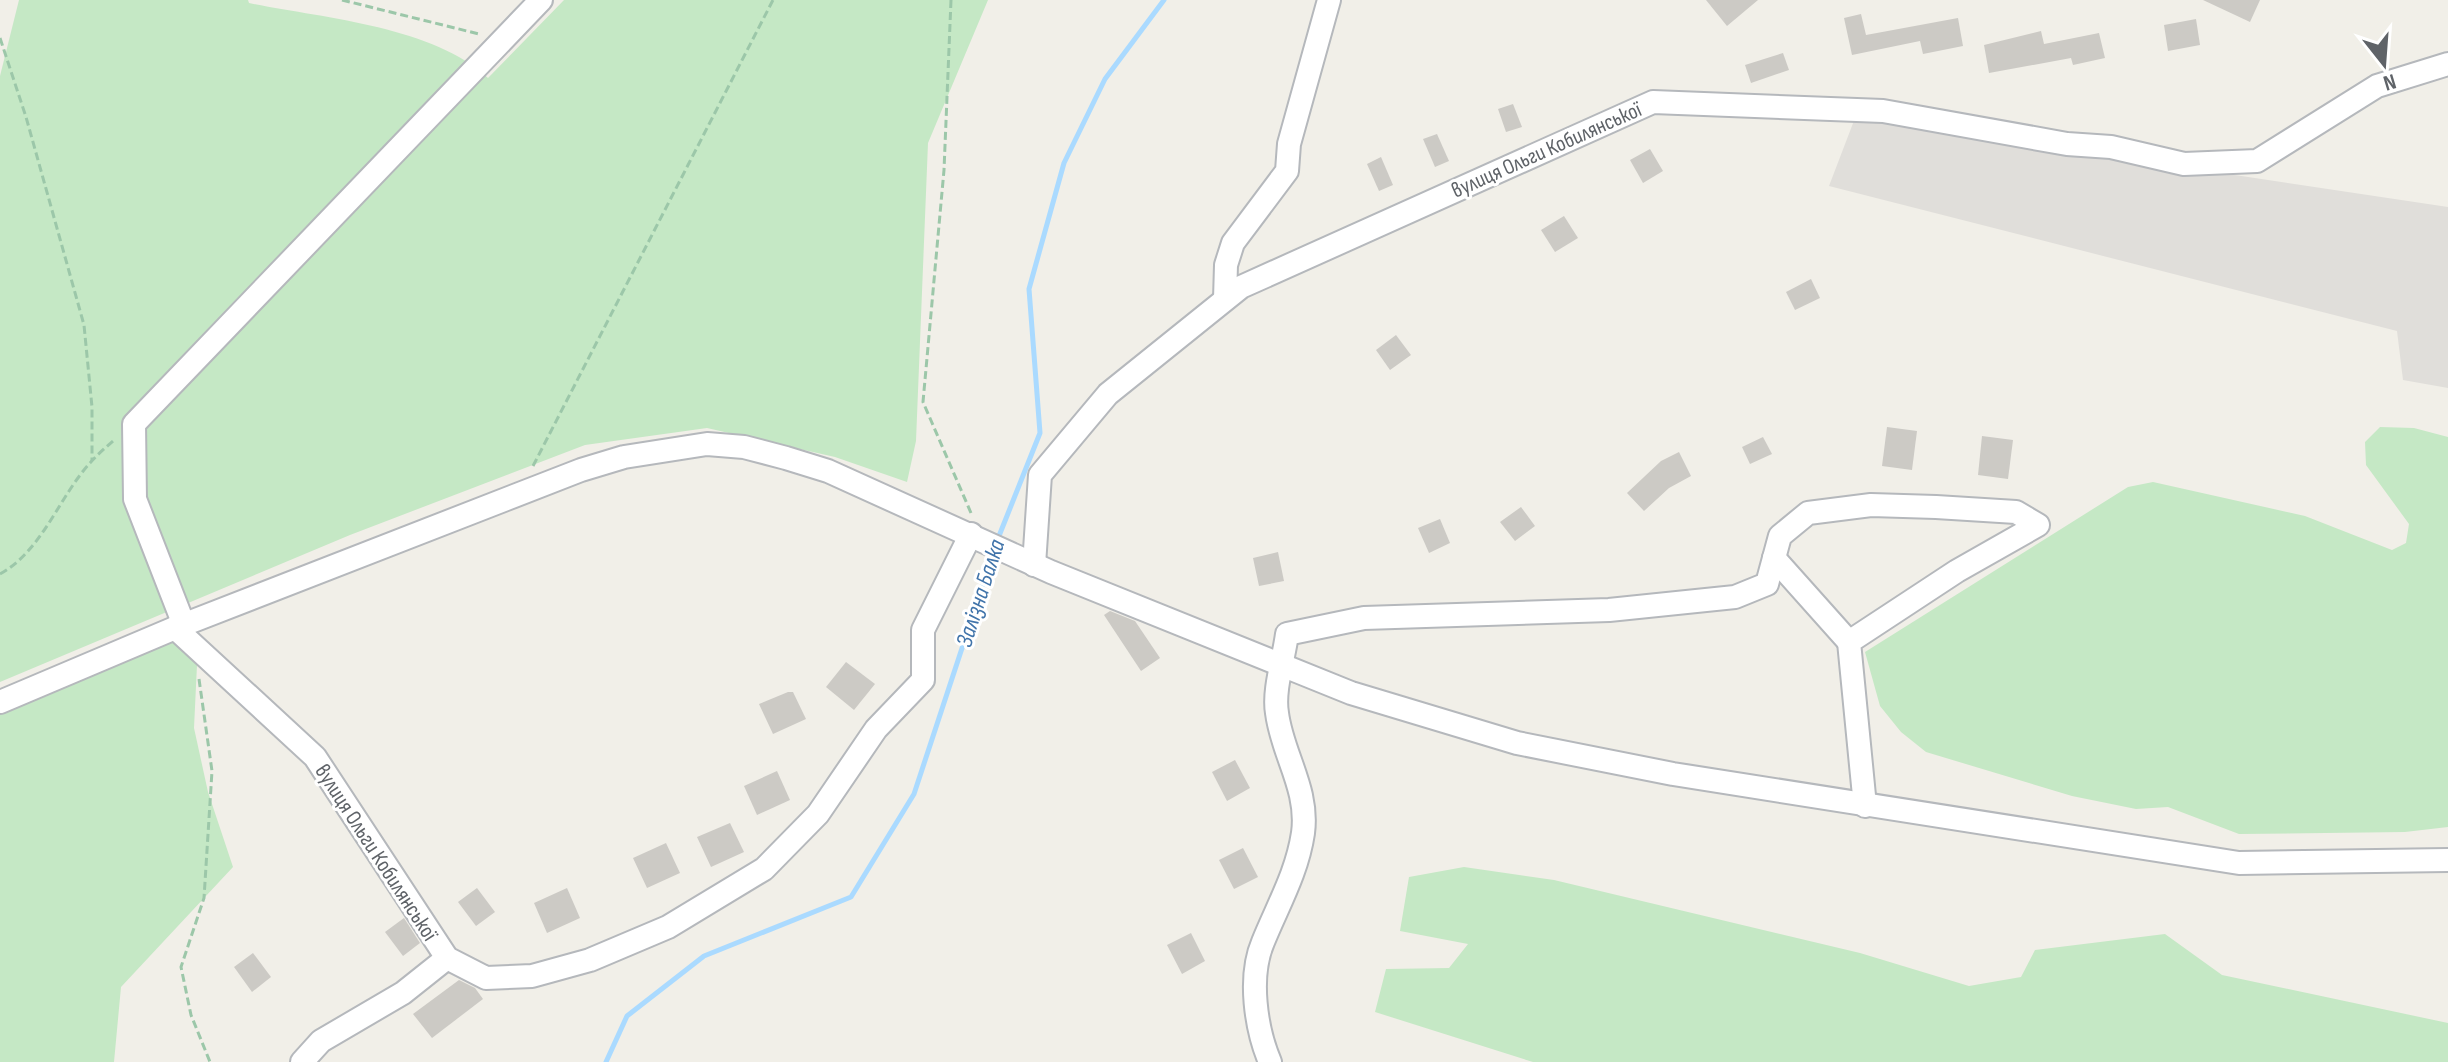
<svg xmlns="http://www.w3.org/2000/svg" width="2448" height="1062" viewBox="0 0 2448 1062" font-family="'Sofia Sans Condensed',sans-serif">
<style>
.industrial{fill:#e0deda}
.green{fill:#c5e8c5}
.lines{fill:none;stroke-linecap:round;stroke-linejoin:round}
.stream{stroke:#aadaff;stroke-width:5}
.building{fill:#cccac5}
.minor-casing{stroke:#b5b8bc;stroke-width:26}
.path{stroke:#9cc7a9;stroke-width:3;stroke-dasharray:8 4;stroke-linecap:butt}
.minor{stroke:#fff;stroke-width:22}
.labels{text-anchor:middle;stroke-width:6;stroke-linejoin:round;paint-order:stroke}
.street-label{font-size:22px;fill:#5f6368;stroke:#fff}
.water-label{font-size:24px;font-style:italic;fill:#4174aa;stroke:#fff}
</style>
<rect width="100%" height="100%" fill="#f1efe8"/>
<path class="industrial" d="M1855 118 2448 207V388L2403 380 2397 331 1829 186Z"/>
<g class="green">
<path d="M19 0H248L249 3C322 18 433 26 488 78L564 0H988L928 143 916 441 907 482 835 457 707 428 585 445 350 535 0 682V76Z"/>
<path d="M2380 427 2414 428 2448 437V827L2405 832 2239 834 2168 807 2136 809 2072 796 1926 752 1901 732 1880 706 1865 652 2128 487 2153 482 2305 516 2392 550 2406 543 2409 524 2366 465 2365 442Z"/>
<path d="M172 640 197 665 194 728 208 792 233 867 121 987 114 1062H0V714Z"/>
<path d="M1464 867 1554 880 1860 953 1969 986 2021 977 2035 950 2165 934 2222 975 2448 1023V1062H1533L1375 1012 1386 969 1449 968 1468 944 1400 931 1409 877Z"/>
</g>
<g class="lines">
<g class="stream">
<path d="M997 541 1040 433 1029 289 1064 163 1105 79 1164 0"/>
<path d="M606 1062 627 1016 704 956 851 897 914 794 994 551"/>
</g>
</g>
<g class="building">
<path d="M1706 0H1758L1727 26Z"/>
<path d="M2203 0H2260L2250 22Z"/>
<path d="M1861 14 1866 35 1958 18 1963 46 1923 54 1920 41 1852 55 1844 18Z"/>
<path d="M2196 19 2200 45 2168 51 2164 25Z"/>
<path d="M2041 31 2044 44 2099 33 2105 58 2073 65 2071 58 1989 73 1984 45Z"/>
<path d="M1783 53 1789 70 1751 83 1745 65Z"/>
<path d="M1513 104 1522 127 1506 132 1498 109Z"/>
<path d="M1437 134 1449 161 1435 167 1423 139Z"/>
<path d="M1650 149 1663 171 1643 183 1630 160Z"/>
<path d="M1381 157 1393 185 1379 191 1367 164Z"/>
<path d="M1564 216 1578 238 1555 252 1541 230Z"/>
<path d="M1811 279 1820 298 1795 310 1786 292Z"/>
<path d="M1396 335 1411 355 1390 370 1376 350Z"/>
<path d="M1887 427 1917 431 1912 470 1882 466Z"/>
<path d="M1982 436 2013 440 2008 479 1978 475Z"/>
<path d="M1763 437 1772 454 1750 464 1742 447Z"/>
<path d="M1679 452 1691 476 1669 488 1644 511 1627 493 1661 461Z"/>
<path d="M1521 507 1535 526 1515 541 1500 522Z"/>
<path d="M1440 519 1450 543 1429 553 1418 528Z"/>
<path d="M1278 552 1284 581 1259 586 1253 558Z"/>
<path d="M1110 611 1135 621 1160 658 1141 671 1104 615Z"/>
<path d="M846 662 875 684 854 710 826 687Z"/>
<path d="M788 692H793L806 719 773 734 759 704Z"/>
<path d="M1235 760 1250 788 1227 801 1212 772Z"/>
<path d="M777 771 790 800 757 815 744 786Z"/>
<path d="M730 823 744 852 711 867 697 837Z"/>
<path d="M666 843 680 873 647 888 633 858Z"/>
<path d="M1243 848 1258 877 1234 889 1219 860Z"/>
<path d="M477 888 495 912 476 926 458 902Z"/>
<path d="M567 888 580 918 547 933 534 903Z"/>
<path d="M404 918 420 943 403 956 385 932Z"/>
<path d="M1191 933 1205 961 1182 974 1167 945Z"/>
<path d="M253 953 271 977 252 992 234 967Z"/>
<path d="M459 980 475 988 483 999 432 1038 413 1014Z"/>
</g>
<g class="lines">
<g class="minor-casing">
<g id="minor">
<path d="M1225 299 1226 265 1233 243 1287 171 1289 144 1329 0"/>
<path d="M1774 558 1849 642"/>
<path d="M1034 565 1040 475 1108 394 1241 287 1653 102 1883 111 2067 144 2111 147 2184 164 2257 161 2377 86 2448 64"/>
<path d="M184 625 135 499 134 424 541 0"/>
<path d="M175 628 315 757 447 958 486 978 532 976 590 960 668 927 764 869 818 814 876 729 923 680V630L971 534"/>
<path d="M0 702 175 628 581 470 624 457 707 444 744 447 786 458 828 471 1051 572 1351 693 1517 743 1673 774 2239 863 2448 860"/>
<path d="M302 1062 321 1041 403 993 447 958"/>
<path d="M1270 1062C1256 1029 1248 977 1263 942 1278 905 1297 873 1303 833 1309 789 1282 754 1277 713 1273 690 1284 658 1287 634L1364 618 1609 610 1735 597 1767 584 1780 536 1808 513 1871 505 1936 507 2016 512 2038 525 1957 571 1849 642 1865 806"/>
</g>
</g>
<g class="path">
<path d="M342 0 479 34"/>
<path d="M951 0 944 170 923 402 971 513"/>
<path d="M0 38 26 117 84 325 92 407V461"/>
<path d="M533 466 773 0"/>
<path d="M0 574C42 551 59 497 90 463 97 455 105 448 113 441"/>
<path d="M199 679 212 771 204 898 181 967 191 1015 210 1062"/>
</g>
<use href="#minor" class="minor"/>
</g>
<g class="labels">
<g class="street-label">
<text transform="translate(1546 149) rotate(-24)" y="8">вулиця Ольги Кобилянської</text>
<text transform="translate(377 852) rotate(57)" y="8">вулиця Ольги Кобилянської</text>
</g>
<g class="water-label">
<text transform="translate(980 593) rotate(-72)" y="8">Залізна Балка</text>
</g>
</g>
<g transform="translate(2384 64) rotate(163)" stroke="#ffffff" stroke-width="6" paint-order="stroke">
<path d="M0-6L14 30L0 20L-14 30Z" fill="#5f6368"/>
<text y="-12" font-size="22" font-weight="bold" text-anchor="middle" fill="#5f6368">N</text>
</g>
</svg>
